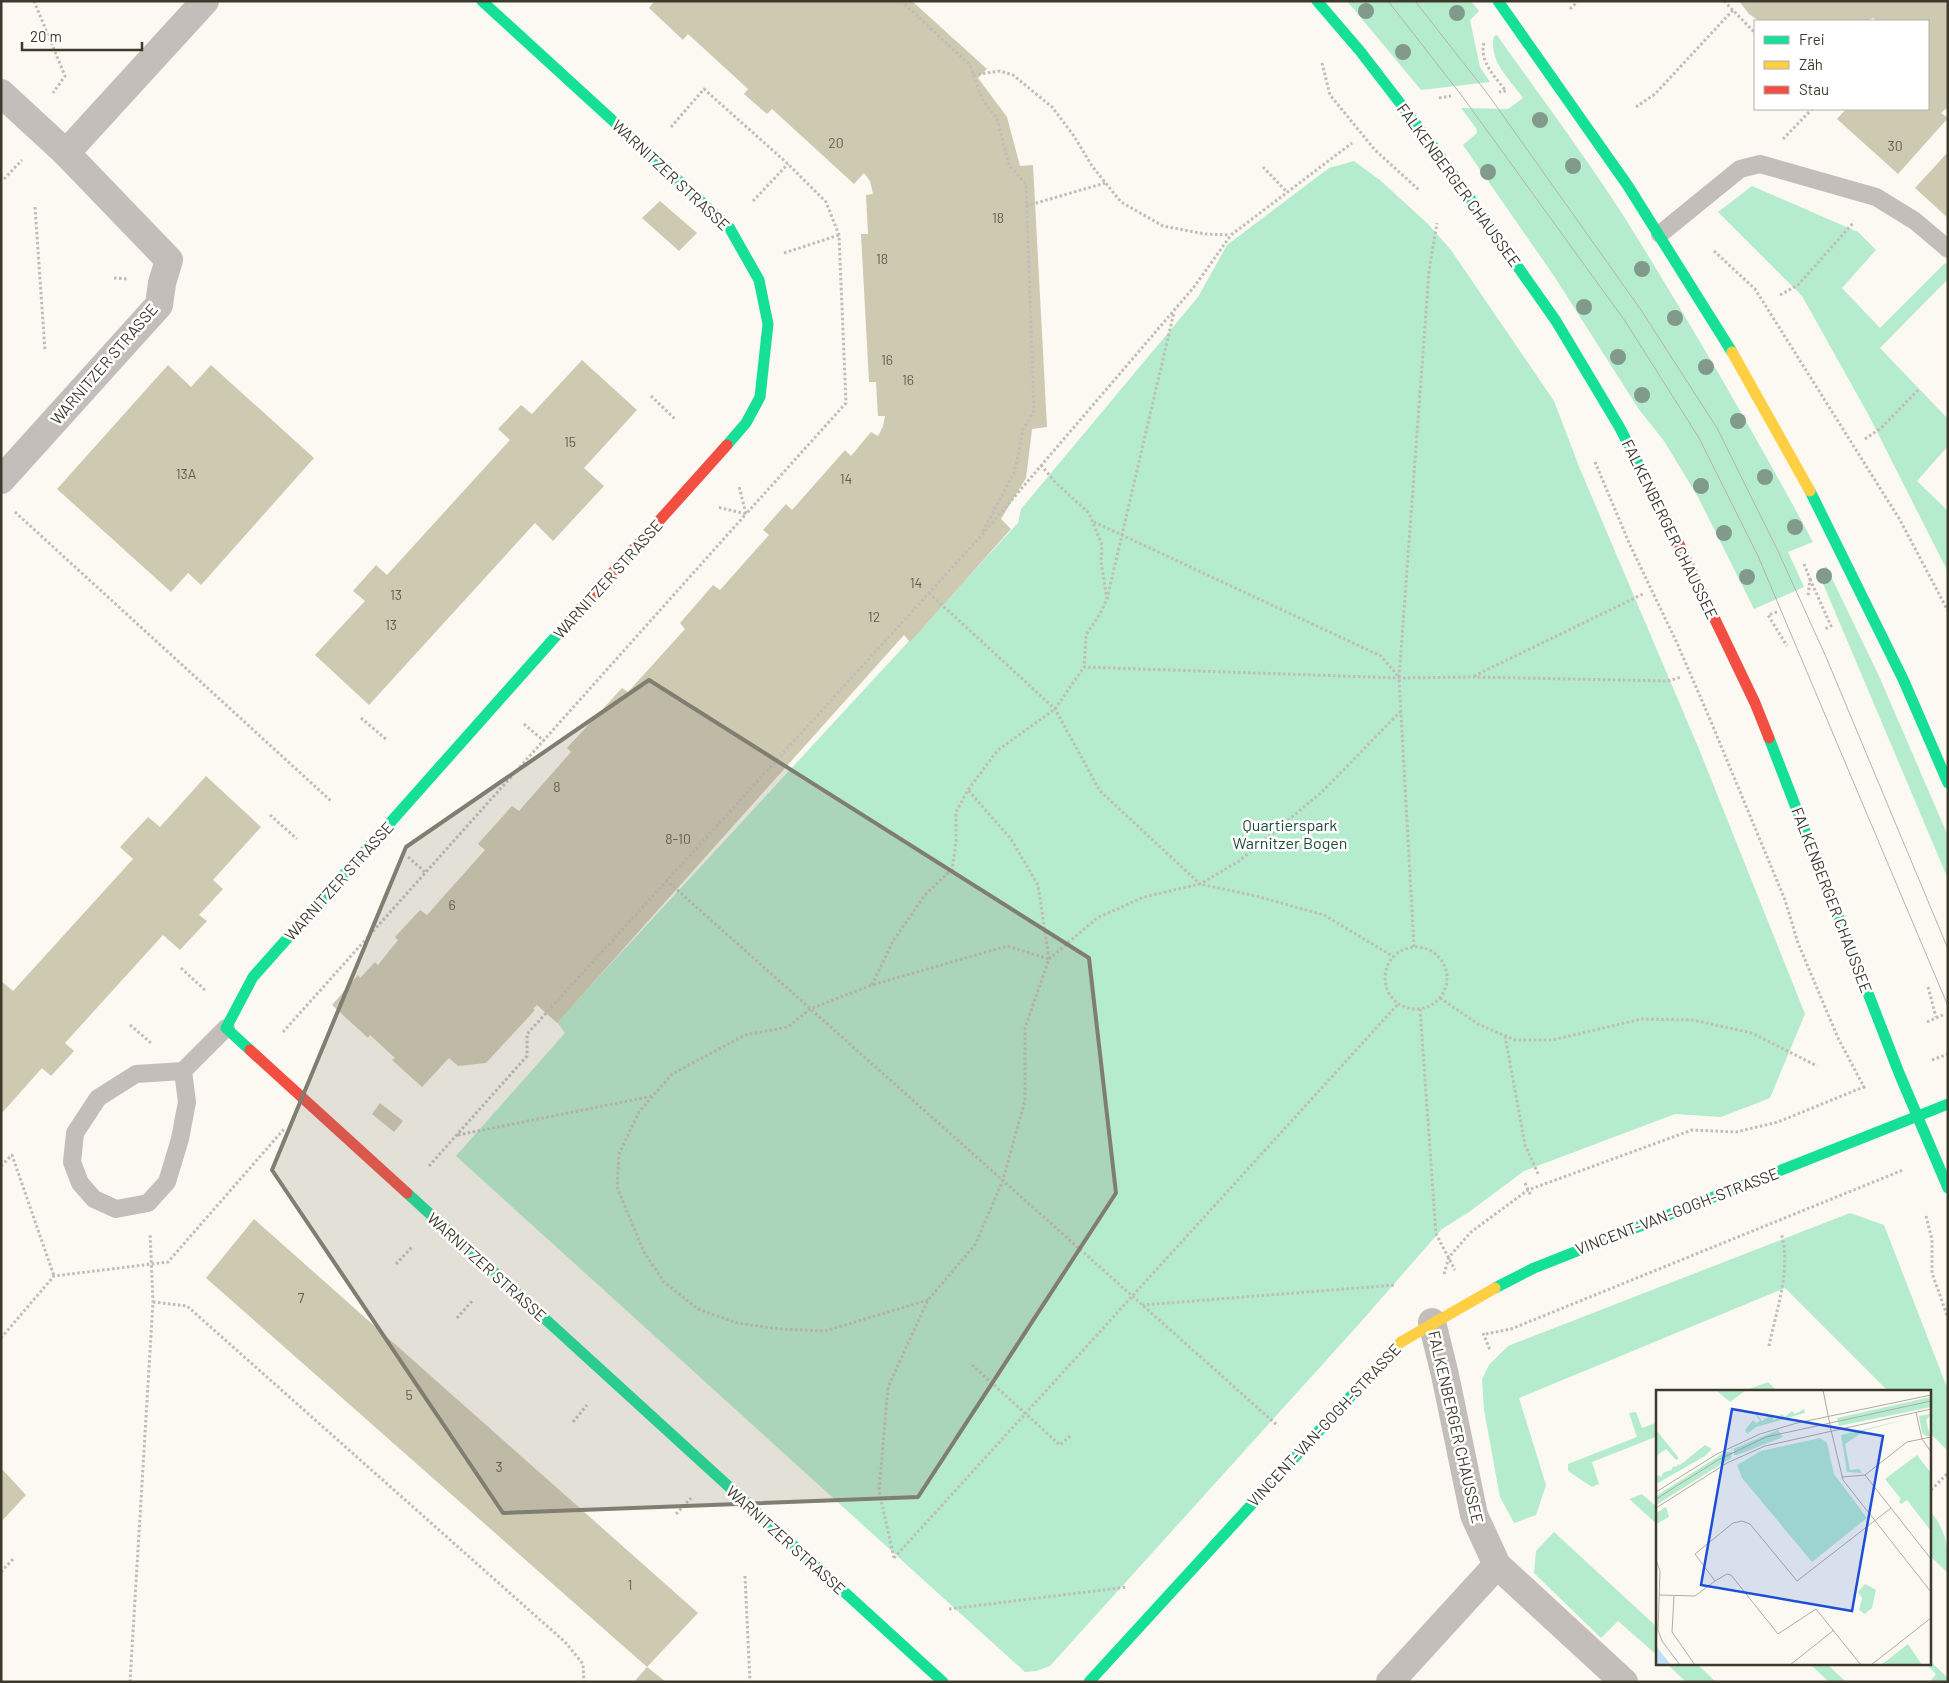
<svg xmlns="http://www.w3.org/2000/svg" width="1949" height="1683" viewBox="0 0 1949 1683" font-family="Barlow,sans-serif">
<style>
.green{fill:#b6ecce}
.building{fill:#cecab2}
.lines{fill:none;stroke-linecap:round;stroke-linejoin:round}
.path{stroke:#c0bdb8;stroke-width:3;stroke-dasharray:2.5 2.5;stroke-linecap:butt}
.lane{stroke:#c3beba;stroke-width:18}
.street{stroke:#c3beba;stroke-width:28}
.fast{stroke:#16e098;stroke-width:11}
.slow{stroke:#ffcf43;stroke-width:11}
.jam{stroke:#f24e42;stroke-width:11}
.tram{stroke:#b6b2af;stroke-width:1}
.tree{fill:#829a8b}
.marked{fill:#807d71;fill-opacity:0.2;stroke:#807d71;stroke-width:4;stroke-linejoin:round}
.labels{text-anchor:middle;stroke-width:5;stroke-linejoin:round;paint-order:stroke}
.number-label{font-size:14px;fill:#615e4e}
.street-label{font-size:16px;fill:#3d3a2c;stroke:#fff}
.park-label{font-size:16px;fill:#1f4c37;stroke:#fff}
.inset-road{fill:none;stroke:#afada2;stroke-width:1}
.view{fill:#1d4ed8;fill-opacity:0.15;stroke:#1d4ed8;stroke-width:2.5}
.inset-edge{fill:none;stroke:#3d3a2c;stroke-width:2.5}
</style>
<rect width="100%" height="100%" fill="#fbf9f1"/>
<g class="green">
<path d="M1347 1H1471L1479 11 1470 20 1480 67 1490 82 1421 90Z"/>
<path d="M1497 35C1539 95 1583 153 1623 215 1690 322 1753 431 1813 542L1788 552 1804 587 1754 609 1698 497 1664 441 1638 408 1554 276 1463 145 1477 133 1476 128 1461 108 1508 109 1523 98C1510 79 1488 61 1494 36Z"/>
<path d="M1354 161 1381 181 1428 224 1451 250 1554 401 1580 469 1699 749 1805 1014 1770 1098 1721 1117 1675 1114 1524 1171 1469 1212 1442 1229 1359 1324 1050 1666 1036 1671 1025 1672 456 1156 565 1033 557 1022 1018 523 1021 509 1198 297 1227 245 1329 168Z"/>
<path d="M1752 186 1858 232 1876 250 1842 288 1880 328 1945 263 1948 266V279L1880 348 1948 419V446L1917 481 1948 511V572L1868 414 1802 296 1718 212Z"/>
<path d="M1826 566 1879 676 1948 836V879L1819 574Z"/>
<path d="M1850 1213 1884 1225 1948 1390V1451L1930 1433V1392H1889L1785 1288 1519 1398 1546 1485 1536 1515 1514 1523 1500 1497 1484 1410 1482 1379 1489 1365 1508 1346Z"/>
<path d="M1768 1382 1778 1392H1741Z"/>
<path d="M1636 1412 1642 1428 1658 1422V1436L1592 1462 1599 1484 1592 1487 1568 1471V1464L1637 1437 1629 1413Z"/>
<path d="M1642 1494 1658 1508V1525L1629 1499Z"/>
<path d="M1930 1511C1947 1531 1948 1548 1948 1573L1930 1556Z"/>
<path d="M1554 1532 1658 1628V1656L1618 1621 1601 1638 1534 1573 1536 1551Z"/>
<path d="M1930 1661 1948 1678V1682H1930L1936 1674 1926 1664H1930Z"/>
<path d="M1667 1664H1697L1716 1682H1686Z"/>
<path d="M1810 1664H1827L1846 1682H1829Z"/>
</g>
<g class="building">
<path d="M652 1H912L987 69 978 78 1007 117 1020 166 1033 165 1047 427 1032 429 1026 478 1001 519 1011 529 910 642 904 635 557 1023 537 1005 533 1009 535 1010 486 1063 458 1066 449 1058 422 1087 392 1060 395 1058 370 1035 368 1038 332 1005 358 975 360 978 375 962 378 965 398 940 395 937 420 910 427 915 485 850 478 844 512 806 519 811 571 752 567 748 622 688 628 692 685 629 680 623 713 585 720 590 769 535 763 530 786 504 792 510 845 450 851 456 871 432 878 436 883 426 885 416H878L876 382H869L861 234H868L866 195 873 194 870 181 864 173 854 184 772 109 767 114 744 94 748 89 688 34 683 40 649 8 653 3Z"/>
<path d="M1739 1H1948V107L1941 113 1948 118 1898 174 1837 119 1846 109H1928V21H1877L1873 18 1868 21H1759L1749 14Z"/>
<path d="M1948 152V218L1915 188Z"/>
<path d="M660 201 697 233 679 251 642 218Z"/>
<path d="M582 360 637 410 584 468 604 486 553 541 535 523 369 705 315 655 365 601 353 591 376 565 387 575 510 440 498 429 521 405 532 414Z"/>
<path d="M168 365 191 387 211 365 314 458 201 585 188 573 171 592 57 489Z"/>
<path d="M206 776 261 827 213 880 223 889 199 915 207 921 180 950 163 935 65 1043 74 1051 51 1076 42 1068 1 1114V981L13 991 133 859 120 847 148 817 160 827Z"/>
<path d="M380 1103 403 1121 394 1132 372 1114Z"/>
<path d="M254 1219 698 1613 647 1667 206 1278Z"/>
<path d="M1 1468 26 1495 1 1522Z"/>
<path d="M647 1667 666 1682H634Z"/>
</g>
<g class="lines">
<g class="path">
<path d="M34 1 65 76 53 93"/>
<path d="M901 1 970 65 982 99 997 119 1009 165 1026 184 1034 411 1023 429 1015 471 982 533"/>
<path d="M1724 1 1755 33"/>
<path d="M1570 9 1578 1"/>
<path d="M1484 43C1479 61 1495 77 1506 91L1499 92"/>
<path d="M1322 63 1330 95 1375 150 1419 190"/>
<path d="M973 75 1000 71 1013 75 1052 107 1074 136 1092 166 1121 202 1163 226 1205 234 1230 235"/>
<path d="M1439 98 1451 96"/>
<path d="M1636 107 1655 94 1733 10"/>
<path d="M671 127 704 89 788 164 826 202 839 235 846 403 746 514 717 507"/>
<path d="M1783 139 1812 109"/>
<path d="M1263 167 1286 191"/>
<path d="M4 179 22 160"/>
<path d="M753 201 788 164"/>
<path d="M1026 206 1105 183"/>
<path d="M35 207 45 351"/>
<path d="M1714 251 1755 289 1900 520 1948 611"/>
<path d="M784 253 839 235"/>
<path d="M114 278 129 279"/>
<path d="M1780 295 1798 285 1854 222"/>
<path d="M651 396 675 419"/>
<path d="M1865 439 1881 428 1919 389"/>
<path d="M1595 462 1630 545 1677 643 1709 717 1785 900 1798 943 1838 1038 1865 1089"/>
<path d="M1041 465 1056 483 1089 513 1102 545 1101 562 1107 599 1100 614 1086 635 1084 667"/>
<path d="M15 512 331 801"/>
<path d="M1094 522 1381 656 1399 677"/>
<path d="M1804 564 1810 579 1808 597"/>
<path d="M1810 579 1831 626 1825 629"/>
<path d="M929 593 1055 709 1100 791 1200 884 1239 861 1322 792 1400 712"/>
<path d="M1107 599 1174 312"/>
<path d="M1777 612 1768 615 1787 646"/>
<path d="M1474 676 1643 594"/>
<path d="M361 718 387 740"/>
<path d="M524 724 544 741"/>
<path d="M270 815 297 839"/>
<path d="M408 857 426 873"/>
<path d="M666 880 1278 1426"/>
<circle cx="1416" cy="978" r="31"/>
<path d="M1414 947 1399 678 1429 271 1437 223"/>
<path d="M1049 959 1097 918 1144 897 1200 884 1256 896 1324 915 1394 957"/>
<path d="M181 968 206 991"/>
<path d="M872 985 893 941 925 895 952 869 956 843V812L968 790 998 750 1055 709 1084 667 1399 678 1473 677 1668 681 1681 677"/>
<path d="M1928 987 1936 1017"/>
<path d="M1440 998 1478 1024 1515 1040H1552L1642 1019 1693 1020 1752 1033 1817 1066"/>
<path d="M1420 1009 1436 1234 1455 1270"/>
<path d="M1927 1022 1943 1015"/>
<path d="M130 1025 151 1043"/>
<path d="M283 1032 746 514 739 486"/>
<path d="M1505 1036 1525 1145 1539 1176"/>
<path d="M1932 1060 1948 1054"/>
<path d="M458 1135 653 1096"/>
<path d="M1 1166 12 1155 54 1276"/>
<path d="M429 1166 527 1056V1034L980 537 1194 287 1231 235 1352 143"/>
<path d="M1525 1183 1531 1196"/>
<path d="M1926 1216 1932 1240V1273L1948 1318"/>
<path d="M396 1264 413 1246"/>
<path d="M1444 1274 1449 1257 1471 1232 1528 1190 1692 1130 1736 1132 1778 1122 1866 1086"/>
<path d="M928 1300 825 1331 780 1329 737 1323 698 1309 664 1282 644 1252 617 1187 619 1154 639 1112 672 1074 745 1035 788 1027 810 1009 872 985 1007 946 1049 959"/>
<path d="M153 1302 187 1306 565 1642 583 1664 584 1682"/>
<path d="M1142 1305 1396 1285"/>
<path d="M457 1318 473 1300"/>
<path d="M1483 1333 1490 1350"/>
<path d="M1486 1334 1511 1329 1903 1170"/>
<path d="M1 1338 54 1276 168 1262 284 1129"/>
<path d="M1769 1346C1776 1311 1792 1268 1781 1233"/>
<path d="M972 1365 1060 1445 1071 1435"/>
<path d="M573 1422 587 1405"/>
<path d="M1931 1490 1948 1473"/>
<path d="M676 1514 691 1498"/>
<path d="M894 1558 879 1491 888 1387 928 1300 975 1245 1003 1180 1025 1100V1028L1049 959 1038 885 1011 839 968 790"/>
<path d="M894 1558 1398 1004"/>
<path d="M1 1572 13 1559"/>
<path d="M745 1576 750 1682"/>
<path d="M949 1609 1127 1587"/>
<path d="M130 1682 153 1302 150 1233"/>
</g>
<g class="lane">
<path d="M1660 234 1740 169 1760 164 1876 197 1915 221 1948 249"/>
<path d="M183 1071 187 1102 180 1139 167 1182 148 1203 116 1209 94 1199 80 1183 72 1162 75 1133 98 1098 136 1074 183 1071 226 1028"/>
</g>
<g class="street">
<path d="M1 93 66 153 205 1"/>
<path d="M1 480 159 305 162 283 169 260 66 153"/>
<path d="M1432 1322 1445 1375 1474 1515 1497 1565 1624 1682"/>
<path d="M1390 1682 1497 1565"/>
</g>
<g class="fast">
<path d="M482 1 729 227 759 280 768 324 760 397 746 423 727 445"/>
<path d="M1317 1 1360 51 1433 146 1556 321 1620 428 1675 536"/>
<path d="M1498 1 1628 186 1732 352"/>
<path d="M1810 491 1903 679 1948 783"/>
<path d="M1769 738 1899 1073 1948 1188"/>
<path d="M250 1050 226 1028 253 977 572 618"/>
<path d="M407 1193 943 1682"/>
<path d="M1495 1288 1534 1268 1948 1104"/>
<path d="M1089 1682 1361 1385"/>
</g>
<g class="slow">
<path d="M1732 352 1810 491"/>
<path d="M1361 1385 1401 1342 1495 1288"/>
</g>
<g class="jam">
<path d="M1675 536 1755 703 1769 738"/>
<path d="M572 618 727 445"/>
<path d="M250 1050 407 1193"/>
</g>
<g class="tram">
<path d="M1388 1 1462 96 1625 321 1699 438 1758 556 1948 1006"/>
<path d="M1415 1 1487 93 1641 310 1717 428 1777 549 1826 657 1948 949"/>
</g>
</g>
<g class="tree">
<circle cx="1366" cy="11" r="8"/>
<circle cx="1457" cy="13" r="8"/>
<circle cx="1403" cy="52" r="8"/>
<circle cx="1540" cy="120" r="8"/>
<circle cx="1573" cy="166" r="8"/>
<circle cx="1488" cy="172" r="8"/>
<circle cx="1642" cy="269" r="8"/>
<circle cx="1584" cy="307" r="8"/>
<circle cx="1675" cy="318" r="8"/>
<circle cx="1618" cy="357" r="8"/>
<circle cx="1706" cy="367" r="8"/>
<circle cx="1642" cy="395" r="8"/>
<circle cx="1738" cy="421" r="8"/>
<circle cx="1765" cy="477" r="8"/>
<circle cx="1701" cy="486" r="8"/>
<circle cx="1795" cy="527" r="8"/>
<circle cx="1724" cy="533" r="8"/>
<circle cx="1824" cy="576" r="8"/>
<circle cx="1747" cy="577" r="8"/>
</g>
<path class="marked" d="M649 680 1089 958 1116 1193 918 1497 503 1513 272 1170 406 847Z"/>
<g class="labels">
<g class="number-label">
<text x="836" y="148">20</text>
<text x="1895" y="151">30</text>
<text x="998" y="223">18</text>
<text x="882" y="264">18</text>
<text x="887" y="365">16</text>
<text x="908" y="385">16</text>
<text x="570" y="447">15</text>
<text x="186" y="479">13A</text>
<text x="846" y="484">14</text>
<text x="916" y="588">14</text>
<text x="396" y="600">13</text>
<text x="874" y="622">12</text>
<text x="391" y="630">13</text>
<text x="557" y="792">8</text>
<text x="678" y="844">8-10</text>
<text x="452" y="910">6</text>
<text x="301" y="1303">7</text>
<text x="409" y="1400">5</text>
<text x="499" y="1472">3</text>
<text x="630" y="1590">1</text>
</g>
<g class="street-label">
<text transform="translate(671 175) rotate(43)" y="6">WARNITZER STRASSE</text>
<text transform="translate(1459 185) rotate(54)" y="6">FALKENBERGER CHAUSSEE</text>
<text transform="translate(104 364) rotate(-49)" y="6">WARNITZER STRASSE</text>
<text transform="translate(1670 529) rotate(64)" y="6">FALKENBERGER CHAUSSEE</text>
<text transform="translate(608 579) rotate(-48)" y="6">WARNITZER STRASSE</text>
<text transform="translate(339 881) rotate(-48)" y="6">WARNITZER STRASSE</text>
<text transform="translate(1832 900) rotate(69)" y="6">FALKENBERGER CHAUSSEE</text>
<text transform="translate(1677 1211) rotate(-21)" y="6">VINCENT-VAN-GOGH-STRASSE</text>
<text transform="translate(487 1267) rotate(42)" y="6">WARNITZER STRASSE</text>
<text transform="translate(1324 1425) rotate(-47)" y="6">VINCENT-VAN-GOGH-STRASSE</text>
<text transform="translate(1456 1427) rotate(77)" y="6">FALKENBERGER CHAUSSEE</text>
<text transform="translate(786 1540) rotate(42)" y="6">WARNITZER STRASSE</text>
</g>
<g class="park-label">
<text x="1290" y="831">Quartierspark<tspan x="1290" dy="18">Warnitzer Bogen</tspan></text>
</g>
</g>
<g transform="translate(1656 1390)">
<rect width="275" height="275" fill="#fbf9f1"/>
<path d="M60 0H90L74 12ZM275 7V17L183 36 181 28ZM148 19 149 23 100 37 91 44 89 40 97 30 100 33 104 31 99 24 103 21 101 24 106 31 115 25 118 30 126 24 129 27 136 21 139 24ZM275 24 270 30 274 46H270L266 43 263 26ZM251 29 210 40 189 54 194 80 203 79 206 83 191 82 185 45ZM0 40 22 67V69L20 70 10 59 0 66ZM122 40 127 47 81 65H78V59L72 61ZM164 48 171 53 178 84 211 128 156 172 86 88 81 75 105 61ZM49 55 56 59 49 66 2 93 0 90 2 85 5 87 8 82 16 80V77L22 76 21 74 24 75ZM69 62H76L75 68 0 115V106ZM261 65 275 83V141L251 110 245 114 243 112 245 109 229 89ZM10 117 13 127 0 134V123ZM209 194 220 200 216 218 209 224 203 220 206 208 202 202ZM252 254 266 275H225Z" fill="#b6ecce"/>
<path d="M0 256 15 275H0Z" fill="#c2dffa"/>
<path class="inset-road" d="M167 0 175 40M260 22 266 49 275 62M175 40 187 90 275 202M209 85 275 169M186 87 209 85 251 52 275 47M0 102 61 64 104 44 141 33 275 5M0 109 62 70 110 47 275 11M0 118 71 73 109 56 275 19M0 170 4 181 2 240 6 251 24 275M59 191 71 184 75 185 122 244 160 219 205 275M3 205 39 206 59 191 39 164 77 133 86 131 94 134 141 191 235 118M18 206 16 242 39 275M134 275 178 240M215 275 275 228"/>
<path class="view" d="M76 19 227 46 196 221 45 195Z"/>
<rect width="275" height="275" class="inset-edge"/>
</g>
<rect width="1949" height="1683" fill="none" stroke="#3d3a2c" stroke-width="5"/>
<rect x="1754" y="20" width="175" height="90" fill="#ffffff" stroke="#b1b0ab"/>
<rect x="1764" y="36" width="25" height="8" fill="#16e098" stroke="#b1b0ab"/>
<text x="1799" y="45" font-size="15" fill="#3d3a2c">Frei</text>
<rect x="1764" y="61" width="25" height="8" fill="#ffcf43" stroke="#b1b0ab"/>
<text x="1799" y="70" font-size="15" fill="#3d3a2c">Zäh</text>
<rect x="1764" y="86" width="25" height="8" fill="#f24e42" stroke="#b1b0ab"/>
<text x="1799" y="95" font-size="15" fill="#3d3a2c">Stau</text>
<path d="M22 42v8h120v-8" fill="none" stroke="#3d3a2c" stroke-width="2.5"/>
<text x="30" y="42" font-size="15" fill="#3d3a2c" stroke="#ffffff" stroke-width="4" paint-order="stroke">20 m</text>
</svg>
